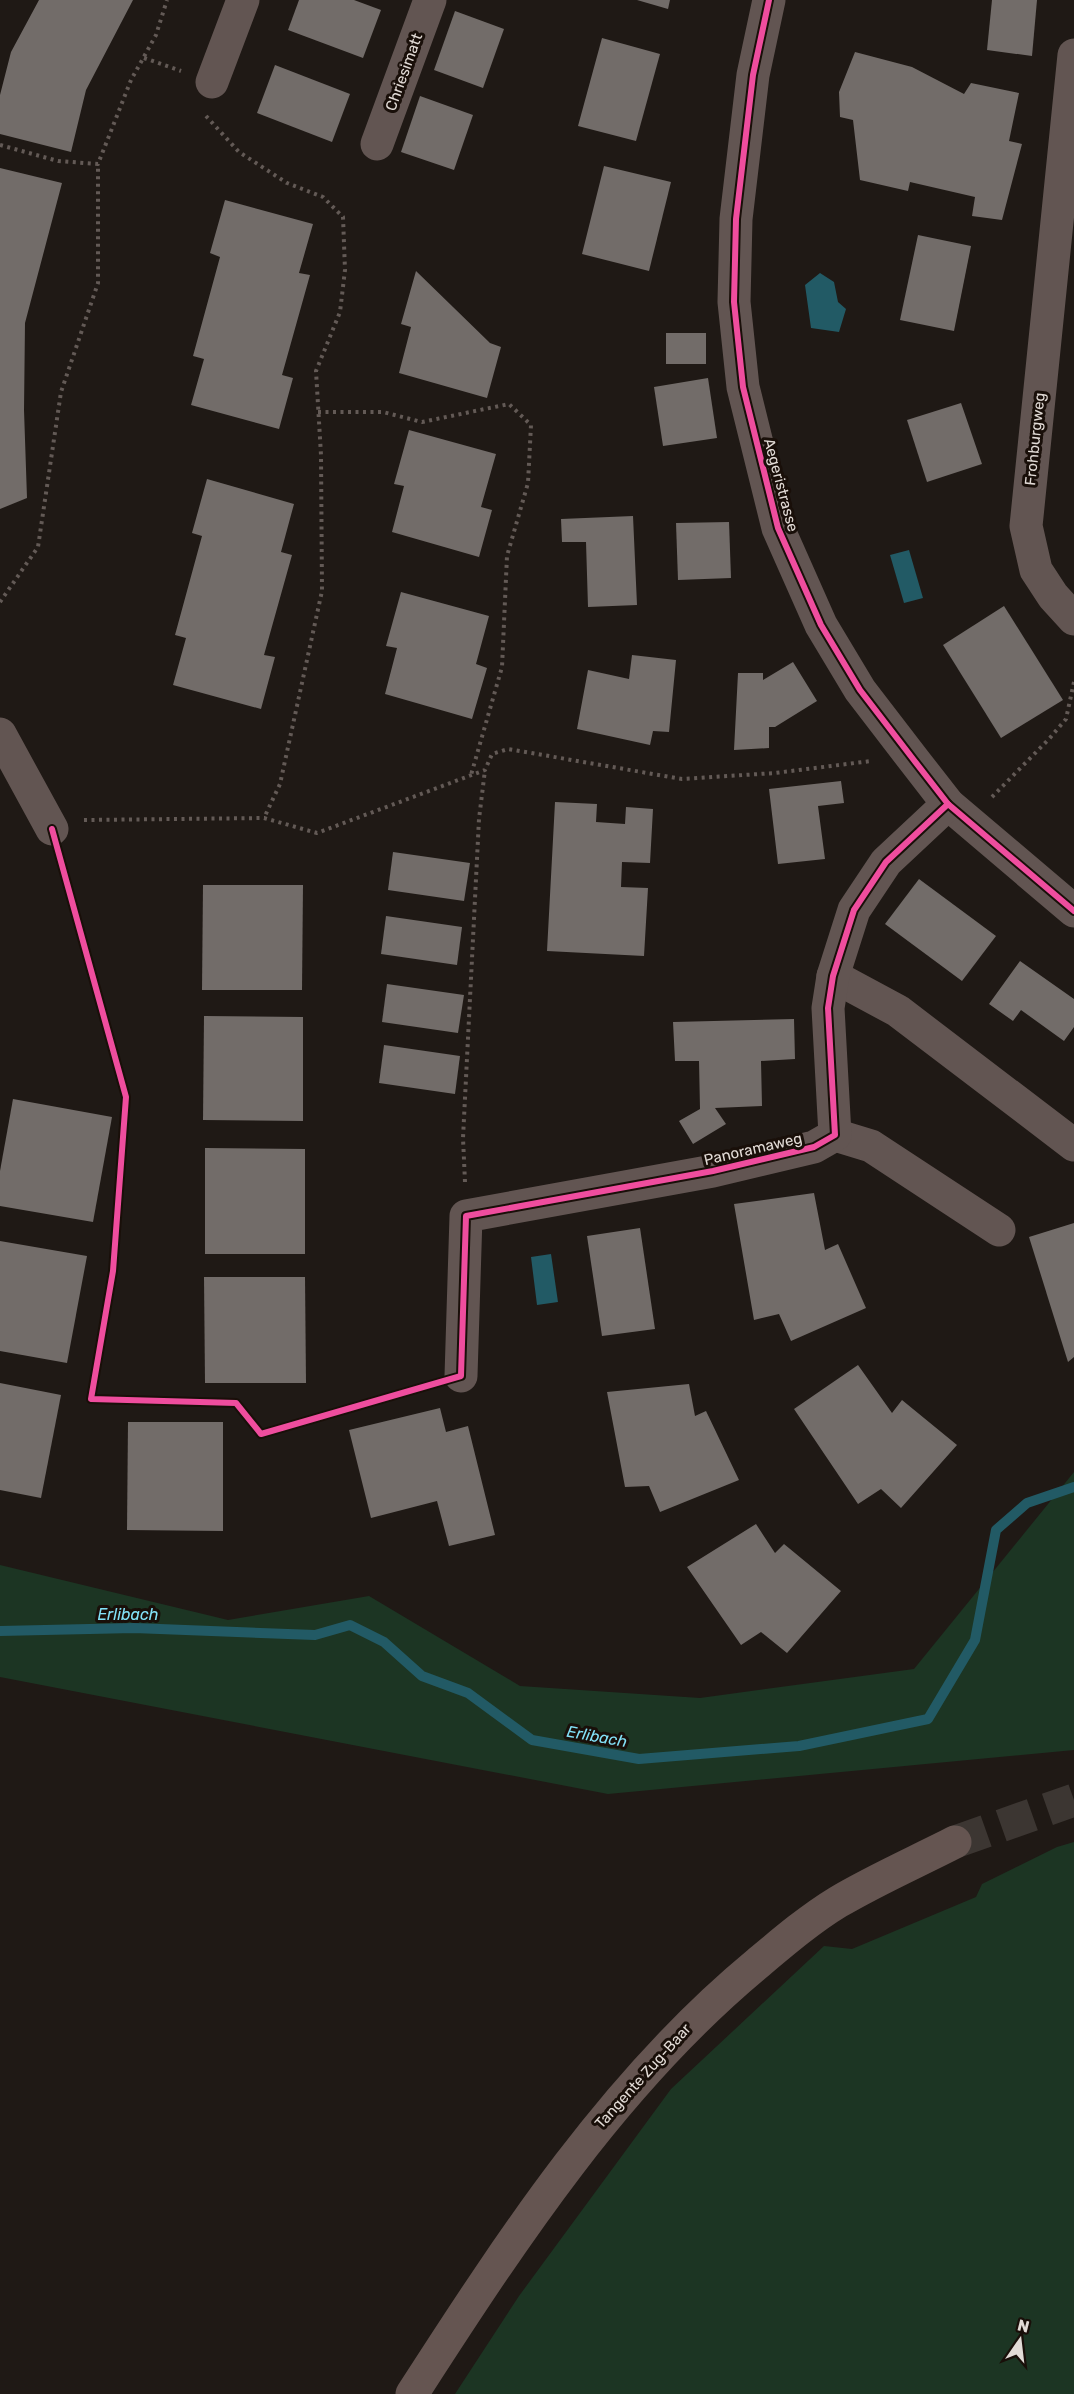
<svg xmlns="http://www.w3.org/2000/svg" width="1074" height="2394" viewBox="0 0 1074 2394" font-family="Rubik,sans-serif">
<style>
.green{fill:#1c3523}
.water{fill:#225a65}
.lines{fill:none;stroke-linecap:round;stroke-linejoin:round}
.stream{stroke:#225a65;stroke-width:10}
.building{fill:#726c69}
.major-tunnel{stroke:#3c3632;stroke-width:33;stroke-dasharray:33 16;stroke-linecap:butt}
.path{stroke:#635a56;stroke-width:4;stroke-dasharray:3 4.5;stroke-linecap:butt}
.minor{stroke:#625552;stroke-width:33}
.major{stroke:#655551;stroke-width:33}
.cycleway-casing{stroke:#190f09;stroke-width:10}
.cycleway{stroke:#ef4d9e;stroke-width:6}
.labels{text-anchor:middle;stroke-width:6;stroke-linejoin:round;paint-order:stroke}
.street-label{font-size:15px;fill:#e2dbd6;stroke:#190f09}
.water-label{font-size:16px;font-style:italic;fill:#83e2f8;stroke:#190f09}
</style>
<rect width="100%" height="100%" fill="#1f1915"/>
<g class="green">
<path d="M1074 1472V1750L608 1794 0 1677V1565L228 1620 369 1596 520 1686 700 1698 914 1669Z"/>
<path d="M1074 1842V2394H455L519 2296 671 2089 824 1946 852 1949 976 1897 982 1884 1057 1847Z"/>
</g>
<g class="water">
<path d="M820 273 834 282 838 302 846 309 839 332 811 328 805 285Z"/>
<path d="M909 550 923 598 904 603 890 555Z"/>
<path d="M551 1254 558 1302 537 1305 531 1257Z"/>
</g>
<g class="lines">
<path class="stream" d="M0 1631 134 1628 315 1635 350 1625 384 1642 422 1676 468 1693 532 1740 639 1759 799 1746 928 1719 975 1640 996 1530 1027 1503 1074 1487"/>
</g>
<g class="building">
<path d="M39 0H133L86 90 71 152 0 134V95L11 52Z"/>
<path d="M299 0H354L381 10 363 58 288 30Z"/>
<path d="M637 0H670L668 9Z"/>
<path d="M992 0H1037L1032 56 987 50Z"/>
<path d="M455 11 504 29 483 88 434 70Z"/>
<path d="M602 38 660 54 636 141 578 126Z"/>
<path d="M855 52 912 67 964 94 971 83 1019 93 1009 141 1022 144 1002 220 972 216 975 197 910 182 908 191 860 180 853 120 840 117 839 92Z"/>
<path d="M275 65 350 94 332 142 257 113Z"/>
<path d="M420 96 473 115 454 170 401 152Z"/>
<path d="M604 166 671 182 649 271 582 254Z"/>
<path d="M0 168 62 183 25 323 24 410 27 498 0 509Z"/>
<path d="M225 200 313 224 299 273 310 275 282 375 293 378 279 429 191 405 204 359 193 356 220 257 210 253Z"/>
<path d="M918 235 971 246 954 331 900 320Z"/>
<path d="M416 271 490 343 501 347 487 398 399 373 411 327 401 324Z"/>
<rect x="666" y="333" width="40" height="31"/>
<path d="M708 378 717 438 663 446 654 387Z"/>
<path d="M961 403 982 464 927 482 907 420Z"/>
<path d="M409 430 496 454 481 507 492 510 479 557 392 532 404 486 394 484Z"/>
<path d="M207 479 294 504 281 552 292 555 264 655 275 657 261 709 173 685 186 638 175 635 202 536 192 533Z"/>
<path d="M633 516 637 605 588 607 586 542H562L561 519Z"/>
<path d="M729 522 731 578 678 580 676 523Z"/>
<path d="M401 592 489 616 476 664 487 668 472 719 385 694 397 648 386 646Z"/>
<path d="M1004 606 1063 700 1001 738 943 645Z"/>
<path d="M632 655 676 660 669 732 653 731 650 745 577 729 588 670 629 679Z"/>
<path d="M793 662 817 701 775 727H769V748L734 750 738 673H763V680Z"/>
<path d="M841 781 844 803 818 806 825 859 778 864 769 789Z"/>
<path d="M555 802 597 804 596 822 625 824 626 807 653 809 650 863 622 862 621 887 648 888 644 956 547 951Z"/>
<path d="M393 852 470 863 464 901 388 890Z"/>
<path d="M919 879 996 936 962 981 885 924Z"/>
<path d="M203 885H303L302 990H202Z"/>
<path d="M386 916 462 927 457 965 381 954Z"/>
<path d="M1020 961 1074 999V1027L1064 1041 1021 1010 1013 1021 989 1004Z"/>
<path d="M387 984 464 995 458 1033 382 1022Z"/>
<path d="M204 1016 303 1017V1121L203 1120Z"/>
<path d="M794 1019 795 1059 761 1061 762 1106 715 1108 726 1124 693 1144 679 1121 700 1109 699 1061H675L673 1022Z"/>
<path d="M384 1045 460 1056 455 1094 379 1083Z"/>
<path d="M13 1099 112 1117 93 1222 0 1206V1171Z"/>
<path d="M205 1148 305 1149V1254H205Z"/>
<path d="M814 1193 825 1250 838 1244 866 1308 791 1341 779 1314 754 1320 734 1204Z"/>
<path d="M1074 1223V1357L1068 1362 1029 1237Z"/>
<path d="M640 1228 655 1329 602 1336 587 1236Z"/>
<path d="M0 1241 87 1256 67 1363 0 1351Z"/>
<path d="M204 1277H305L306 1383H205Z"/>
<path d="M858 1365 892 1413 902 1400 957 1445 901 1508 881 1489 858 1504 794 1409Z"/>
<path d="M0 1383 61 1395 41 1498 0 1490Z"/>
<path d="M689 1384 695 1416 706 1411 739 1480 660 1512 649 1486 625 1487 607 1392Z"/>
<path d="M440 1408 446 1432 468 1426 495 1535 449 1546 437 1501 371 1518 349 1430Z"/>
<path d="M128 1422H223V1531L127 1530Z"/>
<path d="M756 1524 775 1553 784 1544 841 1591 787 1653 761 1632 741 1645 687 1567Z"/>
</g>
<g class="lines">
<path class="major-tunnel" d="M955 1842 1074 1800"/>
<g class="path">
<path d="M144 58 181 71"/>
<path d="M206 116 239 152 287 183 323 197 343 217 345 270 340 312 316 371 321 455 322 591 280 784 264 818"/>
<path d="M0 145 58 161 98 164 131 80 156 35 167 0"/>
<path d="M318 412H383L422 422 509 404 531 425 528 483 507 556 502 667 471 775"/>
<path d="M0 602 38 547 61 392 98 283V164"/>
<path d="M992 797 1049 739 1066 719 1074 682"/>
<path d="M84 820 264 818 317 833 485 770 492 754 508 749 682 779 775 773 871 761"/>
<path d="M465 1182 463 1138 479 819 485 770"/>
</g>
<g class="minor">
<path d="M769 0 753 75 736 219 734 302 743 387 778 528 821 625 860 690 913 759 948 804 1074 911"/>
<path d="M1074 55 1026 526 1036 570 1053 596 1074 619"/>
<path d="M212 82 243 0"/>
<path d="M377 144 430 0"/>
<path d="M0 734 52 829"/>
<path d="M833 976 898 1011 1074 1145"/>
<path d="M835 1135 871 1146 999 1230"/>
<path d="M461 1376 466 1216 713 1171 814 1147 835 1135 828 1008 833 976 854 910 886 862 948 804"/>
</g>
<path class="major" d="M412 2394C512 2239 615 2081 758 1963 783 1942 810 1919 838 1902 875 1880 916 1862 955 1842"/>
<g class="cycleway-casing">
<g id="cycleway">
<path d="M769 0 753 75 736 219 734 302 743 387 778 528 821 625 860 690 913 759 948 804 1074 911"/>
<path d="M52 829 126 1097 113 1271 91 1399 236 1403 261 1434 461 1376 466 1216 713 1171 814 1147 835 1135 828 1008 833 976 854 910 886 862 948 804"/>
</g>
</g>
<use href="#cycleway" class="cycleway"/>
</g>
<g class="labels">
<g class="street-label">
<text transform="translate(404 72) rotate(-70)" y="5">Chriesimatt</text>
<text transform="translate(1035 439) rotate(-84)" y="5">Frohburgweg</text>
<text transform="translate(781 485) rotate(75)" y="5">Aegeristrasse</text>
<text transform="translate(753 1149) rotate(-13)" y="5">Panoramaweg</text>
<text transform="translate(643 2076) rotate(-48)" y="5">Tangente Zug-Baar</text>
</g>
<g class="water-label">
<text x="128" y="1620">Erlibach</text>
<text transform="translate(597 1736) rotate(10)" y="6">Erlibach</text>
</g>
</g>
<g transform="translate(1020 2340) rotate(14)" stroke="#190f09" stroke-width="4.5" paint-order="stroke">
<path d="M0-4.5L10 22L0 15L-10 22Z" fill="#e2dbd6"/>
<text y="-9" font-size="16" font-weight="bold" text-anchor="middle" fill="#e2dbd6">N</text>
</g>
</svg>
